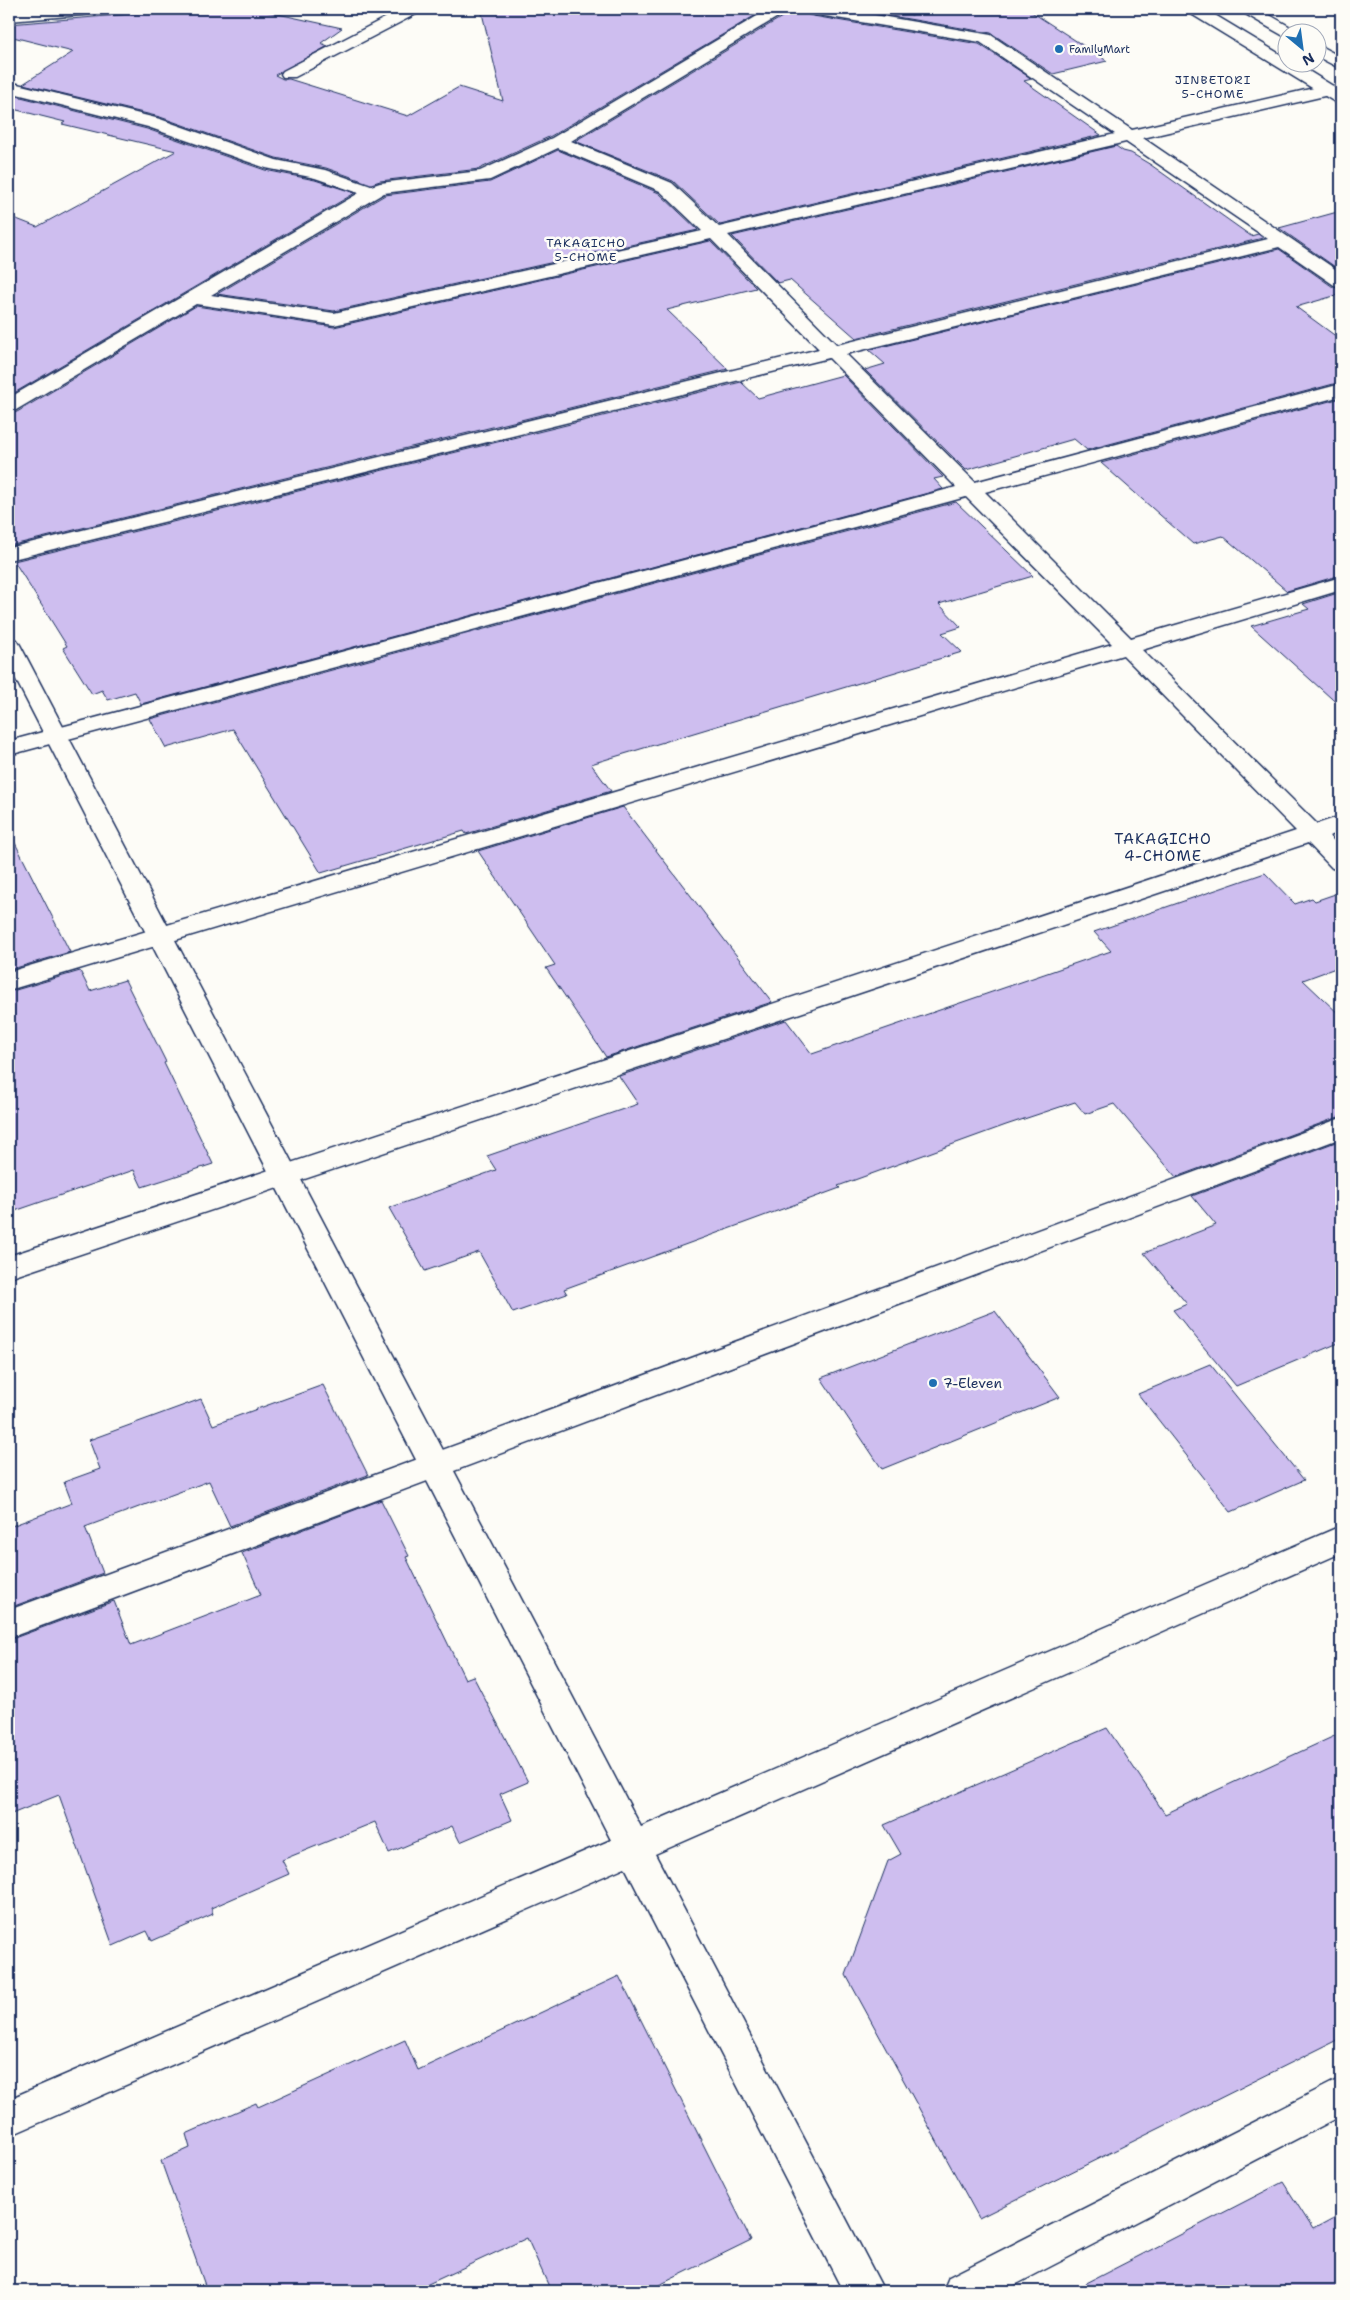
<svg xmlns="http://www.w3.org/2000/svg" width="1350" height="2300" viewBox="0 0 1350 2300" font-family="'Shantell Sans',sans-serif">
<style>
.building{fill:#cebeef;stroke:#1b2f5e}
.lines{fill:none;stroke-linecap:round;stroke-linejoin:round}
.service-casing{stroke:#1b2f5e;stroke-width:3}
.minor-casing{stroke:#1b2f5e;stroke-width:3}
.tertiary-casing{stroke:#1b2f5e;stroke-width:3}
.service{fill:#fdfcf7;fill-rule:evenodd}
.minor{fill:#fdfcf7;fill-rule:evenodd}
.tertiary{fill:#fdfcf7;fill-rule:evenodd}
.poi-dot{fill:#1f6fb2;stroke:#fdfcf7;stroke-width:2}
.labels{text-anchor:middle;stroke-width:5;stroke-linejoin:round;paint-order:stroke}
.far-poi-label{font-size:11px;fill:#1b2f5e;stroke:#fdfcf7;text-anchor:start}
.far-neighbourhood-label{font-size:12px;letter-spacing:1px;fill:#1b2f5e;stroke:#fdfcf7}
.poi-label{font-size:14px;fill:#1b2f5e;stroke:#fdfcf7;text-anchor:start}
.neighbourhood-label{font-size:15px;letter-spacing:1px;fill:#1b2f5e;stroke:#fdfcf7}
</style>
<rect width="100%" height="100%" fill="#fdfcf7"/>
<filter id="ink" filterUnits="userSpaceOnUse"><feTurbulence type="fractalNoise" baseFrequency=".02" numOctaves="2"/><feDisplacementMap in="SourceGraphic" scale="10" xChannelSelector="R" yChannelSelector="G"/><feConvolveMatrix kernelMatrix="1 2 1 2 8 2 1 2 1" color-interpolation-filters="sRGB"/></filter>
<g filter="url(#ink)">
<g class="building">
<path d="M192 9H255L342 28 321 43 328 46 275 75 283 79H289L408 116 459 87 503 101 481 9H766L551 136 479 169 380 181 371 184 326 168 276 158 160 117 23 84 73 52 9 36V24Z"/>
<path d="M790 9H803L806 14 813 16 979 44 1032 79 1024 81 1101 135 720 225 673 181 575 141 787 14Z"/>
<path d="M850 9H902L911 15 937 9H1027L1107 61 1053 74 991 33Z"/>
<path d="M9 94 147 129 265 170 315 180 355 193 9 396V216L37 227 176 151 62 124 65 122 9 108Z"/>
<path d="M1116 146 1123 151 1131 153 1151 165 1251 236 1258 234 1263 238 856 338 790 280 778 283 732 236Z"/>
<path d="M558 150 659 193 698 230 334 311 217 294 385 195 490 182Z"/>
<path d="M1341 211V271L1279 228Z"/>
<path d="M710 241 756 288 667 310 728 369 9 546V414L17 412 196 306 334 327Z"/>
<path d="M1279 249 1333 287 1341 289V294L1296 307 1341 340V382L1087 450 1074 439 966 470 865 370 885 364 869 350Z"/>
<path d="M843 375 943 477 934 479 943 489 141 704 135 692 108 700 102 690 92 694 63 648 67 646 14 561 741 382 758 398Z"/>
<path d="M1341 398V575L1287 591 1223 536 1193 544 1101 463Z"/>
<path d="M956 502 1033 576 939 604 961 627 942 633 962 652 591 764 611 791 466 834 464 831 321 873 233 729 166 748 150 719Z"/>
<path d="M1341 592V707L1251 626 1309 609 1303 604Z"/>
<path d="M623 807 772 1002 606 1057 546 968 555 965 478 851Z"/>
<path d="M9 831 70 952 9 970Z"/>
<path d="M1265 873 1295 904 1312 898 1315 901 1341 892V966L1303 980 1341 1016V1116L1176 1177 1114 1104 1085 1114 1075 1102 1006 1125 838 1186 840 1188 564 1289 567 1294 513 1313 479 1252 425 1271 389 1208 496 1170 487 1156 638 1104 619 1076 786 1020 812 1054 1111 951 1094 932Z"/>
<path d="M80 971 90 991 125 980 166 1062 164 1063 213 1164 142 1187 134 1170 9 1213V992Z"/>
<path d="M1341 1140V1342L1236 1386 1173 1310 1187 1304 1144 1253 1216 1225 1192 1196Z"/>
<path d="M995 1311 1060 1397 882 1469 821 1378Z"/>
<path d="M1210 1364 1304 1480 1231 1512 1138 1394Z"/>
<path d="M323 1385 368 1475 230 1526 209 1481 85 1527 103 1573 9 1608V1527L72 1503 64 1482 100 1469 89 1440 201 1399 213 1425Z"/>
<path d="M381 1500 409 1556 406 1557 465 1679 473 1676 528 1782 500 1794 512 1820 460 1842 452 1826 389 1853 375 1822 282 1860 289 1874 211 1908 213 1914 152 1941 147 1931 113 1946 59 1795 9 1815V1640L114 1601 131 1645 261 1595 242 1553Z"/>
<path d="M1107 1728 1165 1814 1341 1733V2038L979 2218 846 1975 888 1861 901 1854 884 1825Z"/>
<path d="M619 1976 751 2240 647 2291H551L527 2238 413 2291H207L161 2161 190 2148 186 2134 256 2103 258 2107 405 2040 418 2070Z"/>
<path d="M1283 2182 1313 2229 1341 2214V2291H1071Z"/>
</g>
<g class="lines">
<g class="service-casing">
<path id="service" d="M402 9H422L420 12 295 77H283L281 74 283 71Z"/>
</g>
<g class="minor-casing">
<g id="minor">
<path d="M39 9H101L99 12 93 14 9 21V11Z"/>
<path d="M769 9H788L786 12 571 141 672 183 719 227 1115 134 980 42 813 14 807 12 805 9H840L991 35 1132 130 1327 85 1333 86 1335 90 1333 94 1143 138 1341 273V287L1334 285 1279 247 846 354 975 482 1341 384V396L985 492 1131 638 1341 577V590L1142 650 1317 824 1341 816V832L1329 836 1341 848V870L1332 868 1308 843 9 1278V1256L1296 831 1123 655 9 990V972L1112 644 966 497 9 755V741L956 487 829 358 9 560V548L819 349 711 239 334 325 196 304 16 410 9 412V398L359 193 315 178 266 168 148 127 9 92V82L160 119 276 160 325 170 371 186 380 183 480 171 552 138ZM1126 142 1268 239 837 345 728 235ZM558 148 660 191 702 231 334 313 211 295 384 193 490 180Z"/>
<path d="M1341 1118V1138L9 1638V1610Z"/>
<path d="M1341 2078V2116L1003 2291H943L949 2277Z"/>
</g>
</g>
<g class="tertiary-casing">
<g id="tertiary">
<path d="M1186 9H1205L1288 59V62H1294L1341 91V103L1335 102 1188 12Z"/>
<path d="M1240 9H1259L1294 29 1296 32H1288V37L1282 35 1242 12Z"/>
<path d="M1318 45 1341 57V69L1318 57Z"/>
<path d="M9 638 17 640 20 645 641 1827 1341 1526V1553L655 1854 884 2291H843L625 1867 9 2136V2099L611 1840 9 666Z"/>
</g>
</g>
<use href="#service" class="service"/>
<use href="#minor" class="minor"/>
<use href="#tertiary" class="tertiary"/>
</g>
</g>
<g class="poi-dot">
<circle cx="1059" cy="49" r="5"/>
<circle cx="933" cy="1383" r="5"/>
</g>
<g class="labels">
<g class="far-poi-label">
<text x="1069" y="53">FamilyMart</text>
</g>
<g class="far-neighbourhood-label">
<text x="1213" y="84">JINBETORI<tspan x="1213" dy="14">5-CHOME</tspan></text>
<text x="586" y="247">TAKAGICHO<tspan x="586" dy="14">5-CHOME</tspan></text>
</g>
<g class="poi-label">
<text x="943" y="1388">7-Eleven</text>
</g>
<g class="neighbourhood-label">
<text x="1163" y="844">TAKAGICHO<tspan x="1163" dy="17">4-CHOME</tspan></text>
</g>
</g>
<rect width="1350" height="2300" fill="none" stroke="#fdfcf7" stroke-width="30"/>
<rect x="15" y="15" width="1320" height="2270" fill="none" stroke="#1b2f5e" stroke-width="2" filter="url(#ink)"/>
<g transform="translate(1302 48) rotate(151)"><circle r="24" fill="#fdfcf7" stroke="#a3aaba"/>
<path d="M0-4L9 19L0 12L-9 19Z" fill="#1f6fb2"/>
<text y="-8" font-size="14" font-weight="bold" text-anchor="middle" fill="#1b2f5e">N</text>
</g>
</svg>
